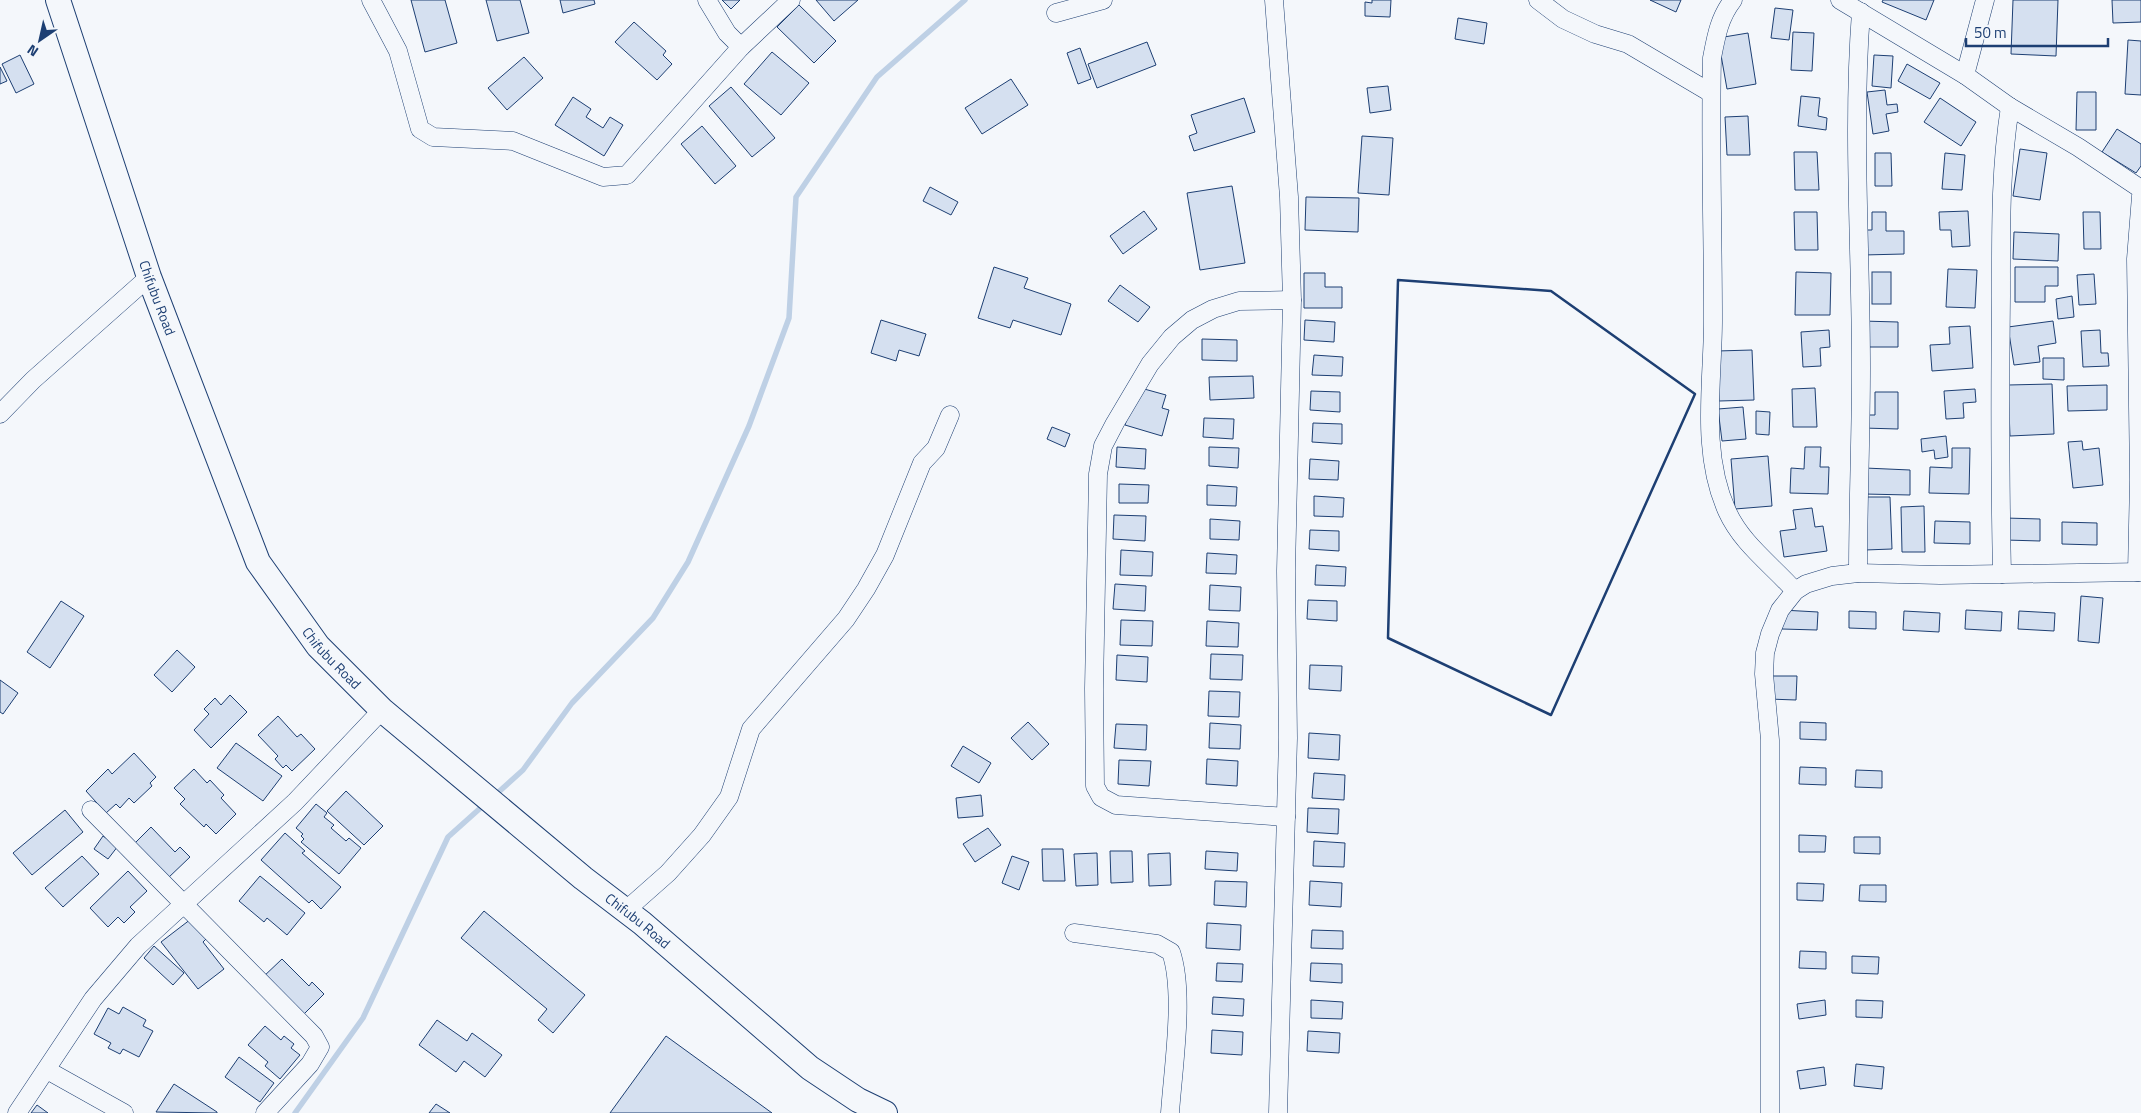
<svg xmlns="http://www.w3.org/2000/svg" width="2141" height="1113" viewBox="0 0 2141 1113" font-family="'Titillium Web',sans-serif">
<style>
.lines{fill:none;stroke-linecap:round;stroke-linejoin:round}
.stream{stroke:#bed0e5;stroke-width:5.5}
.building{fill:#d5e0f0;stroke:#1d3f73}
.street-casing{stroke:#1d3f73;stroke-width:19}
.secondary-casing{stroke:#1d3f73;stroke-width:26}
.street{stroke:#f4f7fb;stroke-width:18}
.secondary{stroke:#f4f7fb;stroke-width:24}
.wall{stroke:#1d3f73;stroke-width:2.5}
.labels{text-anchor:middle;stroke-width:4;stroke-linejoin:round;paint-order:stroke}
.street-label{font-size:14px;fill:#1d3f73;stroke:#f4f7fb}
</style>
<rect width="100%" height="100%" fill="#f4f7fb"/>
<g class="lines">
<g class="stream">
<path d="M493 797 523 770 572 703 653 618 688 562 749 426 789 318 796 197 877 77 965 0"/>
<path d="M295 1113 363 1018 448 837 486 803"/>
</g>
</g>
<g class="building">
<path d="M411 0H445L457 43 425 52Z"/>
<path d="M486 0H520L529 33 497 41Z"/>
<path d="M560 0H594L595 4 563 13Z"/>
<path d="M722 0H740L731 9Z"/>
<path d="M816 0H858L834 21Z"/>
<path d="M1372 0H1391L1390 17 1365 16V2L1372 3Z"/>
<path d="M1650 0H1681L1676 12Z"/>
<path d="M1883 0H1934L1926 20 1882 2Z"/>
<path d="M2013 0H2058L2056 56 2011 54Z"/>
<path d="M2112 0H2141V22L2113 23Z"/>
<path d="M799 5 836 41 814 63 777 27Z"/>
<path d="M1775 8 1793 10 1789 40 1771 38Z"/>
<path d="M1458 18 1487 23 1484 44 1455 39Z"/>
<path d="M634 22 666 51 663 55 672 64 657 80 615 42Z"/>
<path d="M1793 32 1814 33 1812 71 1791 70Z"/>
<path d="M1748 33 1756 84 1727 89 1718 38Z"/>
<path d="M2128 40 2141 41V95L2125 94Z"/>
<path d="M1147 42 1156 65 1097 88 1088 64Z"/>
<path d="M1080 48 1091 79 1078 84 1067 53Z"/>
<path d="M772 52 809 83 781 115 744 84Z"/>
<path d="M20 55 34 84 16 93 2 64Z"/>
<path d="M1874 55 1893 56 1891 88 1872 86Z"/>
<path d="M524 57 543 78 507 110 488 88Z"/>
<path d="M1907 64 1940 83 1930 99 1898 81Z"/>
<path d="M0 67 7 81 0 84Z"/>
<path d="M1011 79 1028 105 982 134 965 108Z"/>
<path d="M1388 86 1391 110 1370 113 1367 88Z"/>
<path d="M731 87 775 138 752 157 709 106Z"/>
<path d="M1885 90 1887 105 1897 104 1898 112 1886 114 1889 131 1873 134 1867 92Z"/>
<path d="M2077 92H2096V130H2076Z"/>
<path d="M1801 96 1820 98 1818 116 1827 118 1826 130 1798 126Z"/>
<path d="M573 97 591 109 586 117 603 128 610 117 623 125 604 156 555 125Z"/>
<path d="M1244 98 1255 132 1194 151 1189 136 1197 133 1191 115Z"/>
<path d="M1940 98 1976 122 1961 146 1924 122Z"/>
<path d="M1748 116 1750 155H1727L1725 117Z"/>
<path d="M702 126 736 166 715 184 681 144Z"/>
<path d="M2117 129 2141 144V166L2136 173 2102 152Z"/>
<path d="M1362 136 1393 138 1389 195 1358 193Z"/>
<path d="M2020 149 2047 153 2040 200 2013 196Z"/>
<path d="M1794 152H1817L1819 190H1795Z"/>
<path d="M1875 153H1891L1892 186H1875Z"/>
<path d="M1945 153 1965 155 1962 190 1942 189Z"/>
<path d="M1232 186 1245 263 1200 270 1187 193Z"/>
<path d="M930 187 958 202 951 215 923 201Z"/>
<path d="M1306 197 1359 198 1358 232 1305 230Z"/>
<path d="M1144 211 1157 229 1123 254 1110 236Z"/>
<path d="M1968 211 1970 246 1952 247 1951 230H1940L1939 212Z"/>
<path d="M1794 212H1817L1818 250H1795Z"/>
<path d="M1872 212H1886V231H1904V254L1863 255V230H1872Z"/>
<path d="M2083 212H2100L2101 249H2084Z"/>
<path d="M2014 232 2059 234 2058 261 2013 259Z"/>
<path d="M994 267 1028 278 1024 288 1071 304 1061 335 1013 320 1010 328 978 318Z"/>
<path d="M2015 267H2058V286H2045V302H2015Z"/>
<path d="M1948 269 1977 270 1975 308 1946 307Z"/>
<path d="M1796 272 1831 273 1830 315H1795Z"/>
<rect x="1872" y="272" width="19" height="32"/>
<path d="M1304 273H1325V287H1342V308H1304Z"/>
<path d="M2094 274 2096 304 2079 305 2077 275Z"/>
<path d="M1120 285 1150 307 1138 322 1108 301Z"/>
<path d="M2072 296 2074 317 2058 319 2056 299Z"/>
<path d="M881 320 926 334 919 356 899 350 896 361 871 353Z"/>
<path d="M1305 320 1335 322 1334 342 1304 340Z"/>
<path d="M1862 321 1898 322V347H1862Z"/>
<path d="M2053 321 2056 343 2038 346 2040 362 2014 365 2008 327Z"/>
<path d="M1970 326 1973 368 1932 371 1930 345 1950 344 1949 327Z"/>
<path d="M1829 330 1830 347 1820 348 1821 366 1803 367 1801 332Z"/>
<path d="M2100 330 2101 353H2108L2109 366 2083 367 2081 331Z"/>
<path d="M1202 339 1237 340V361L1202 360Z"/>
<path d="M1752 350 1754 400 1719 401 1717 351Z"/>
<path d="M1314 355 1343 357 1342 376 1312 375Z"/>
<path d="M2043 358H2064V380L2043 379Z"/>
<path d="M1253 376 1254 398 1210 400 1209 377Z"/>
<path d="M2052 384 2054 434 2010 436 2008 385Z"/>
<path d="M2107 385V410L2068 411 2067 386Z"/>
<path d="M1137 387 1166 395 1162 408 1169 410 1162 436 1125 425Z"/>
<path d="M1815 388 1817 427H1793L1792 389Z"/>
<path d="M1975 389 1976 402 1963 403 1964 418 1946 419 1944 391Z"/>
<path d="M1311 391 1340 392V412L1310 410Z"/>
<path d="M1875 392H1898V429L1863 428 1864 415H1875Z"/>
<path d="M1743 407 1746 439 1722 441 1718 409Z"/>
<path d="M1756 411 1770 412 1769 435 1756 434Z"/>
<path d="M1204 418 1234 419 1233 439 1203 437Z"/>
<path d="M1313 423 1342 424V444L1312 442Z"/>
<path d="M1052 427 1070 434 1065 447 1047 439Z"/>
<path d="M1946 436 1948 457 1935 459 1934 450 1922 452 1921 439Z"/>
<path d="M2082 441 2083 450 2099 448 2103 485 2073 488 2068 442Z"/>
<path d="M1117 447 1146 449 1145 469 1116 467Z"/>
<path d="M1209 447 1239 448 1238 468 1209 466Z"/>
<path d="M1805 447H1821L1820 467H1829L1828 494 1790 493 1791 468 1804 469Z"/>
<path d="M1952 448H1970L1969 494 1929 493 1930 467 1952 468Z"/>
<path d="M1768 456 1772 506 1735 509 1731 459Z"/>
<path d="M1310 459 1339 461 1338 480 1309 479Z"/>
<path d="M1865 468 1910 470V495L1864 494Z"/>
<path d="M1119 484 1149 485 1148 503H1119Z"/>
<path d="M1207 485 1237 487 1236 506 1207 505Z"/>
<path d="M1314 496 1344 498 1343 517 1314 516Z"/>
<path d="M1863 497H1890L1892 549 1865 550Z"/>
<path d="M1924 506 1925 552H1902L1901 507Z"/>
<path d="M1812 508 1815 527 1823 526 1827 551 1784 557 1780 531 1796 529 1793 510Z"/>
<path d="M1114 515 1146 516 1145 541 1113 539Z"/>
<path d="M2005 518 2040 519V541L2005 540Z"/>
<path d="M1210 519 1240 521 1239 540 1210 539Z"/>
<path d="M1935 521 1970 522V544L1934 543Z"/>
<path d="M2062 522 2097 523V545L2062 544Z"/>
<path d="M1310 530 1339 531V551L1309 549Z"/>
<path d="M1121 550 1153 552 1152 576 1120 575Z"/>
<path d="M1207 553 1237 555 1236 574 1206 573Z"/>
<path d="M1316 565 1346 567 1345 586 1315 585Z"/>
<path d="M1115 584 1146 586 1145 611 1113 609Z"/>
<path d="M1210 585 1241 587 1240 611 1209 610Z"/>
<path d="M2081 596 2103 598 2099 643 2078 641Z"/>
<path d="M1308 600 1337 601V621L1307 619Z"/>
<path d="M61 601 84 616 50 668 27 652Z"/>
<path d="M1782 610 1818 612 1817 630 1782 629Z"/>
<path d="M1966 610 2002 612 2001 631 1965 629Z"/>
<path d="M1849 611 1876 612V629L1849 628Z"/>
<path d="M1904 611 1940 613 1939 632 1903 630Z"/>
<path d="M2019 611 2055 613 2054 631 2018 629Z"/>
<path d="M1121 620 1153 621 1152 646 1120 645Z"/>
<path d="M1207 621 1239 623 1238 647 1206 646Z"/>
<path d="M177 650 195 667 172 692 154 675Z"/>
<path d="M1211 654 1243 655 1242 680 1210 679Z"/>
<path d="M1117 655 1148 657 1147 682 1116 680Z"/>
<path d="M1310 665 1342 666 1341 691 1309 689Z"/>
<path d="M1769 676H1797L1796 700 1768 699Z"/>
<path d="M0 680 18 693 3 714 0 712Z"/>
<path d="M1209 691 1240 692 1239 717 1208 716Z"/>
<path d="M230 695 247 712 211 748 194 730 209 714 204 709 215 698 221 705Z"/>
<path d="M278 716 297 737 301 734 315 749 292 771 286 765 283 768 275 759 278 756 258 735Z"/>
<path d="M1028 722 1049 744 1032 760 1011 738Z"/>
<path d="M1800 722 1826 723V740L1800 739Z"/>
<path d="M1210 723 1241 725 1240 749 1209 748Z"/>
<path d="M1116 724 1147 725 1146 750 1114 748Z"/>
<path d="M1309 733 1340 735 1339 760 1308 758Z"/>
<path d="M236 743 282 776 263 801 217 768Z"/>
<path d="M963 746 991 763 979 783 951 766Z"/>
<path d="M134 753 156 777 150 783 152 786 134 803 129 798 120 808 116 804 106 813 86 791 108 769 112 774Z"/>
<path d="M1207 759 1238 761 1237 786 1206 784Z"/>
<path d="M1119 760 1151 761 1149 786 1118 784Z"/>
<path d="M1800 767 1826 768V785L1799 784Z"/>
<path d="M194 769 207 783 210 780 224 795 221 798 236 814 216 834 206 824 204 827 180 804 185 799 174 788Z"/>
<path d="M1856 770 1882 771V788L1855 787Z"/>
<path d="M1314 773 1345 775 1344 800 1312 798Z"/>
<path d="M346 791 383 826 364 845 327 811Z"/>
<path d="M981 795 983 816 958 818 956 798Z"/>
<path d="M316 804 327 813 324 817 334 825 331 828 346 841 349 838 361 848 339 874 301 842 304 839 301 836 303 834 296 828Z"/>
<path d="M1308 808 1339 809 1338 834 1307 832Z"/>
<path d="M65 810 83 832 32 875 13 853Z"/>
<path d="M151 827 175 852 180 847 190 857 167 879 133 845Z"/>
<path d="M988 828 1001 845 975 862 963 844Z"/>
<path d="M285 833 305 851 302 853 341 887 321 909 312 900 309 903 261 860Z"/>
<path d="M1799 835 1826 836 1825 852H1799Z"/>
<path d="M103 836 118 846 108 859 94 849Z"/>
<path d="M1854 837H1880V854L1854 853Z"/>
<path d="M1314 841 1345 843 1344 867 1313 866Z"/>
<path d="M1042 849H1063L1065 881H1043Z"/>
<path d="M1110 851H1132L1133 882 1111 883Z"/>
<path d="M1206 851 1238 853 1237 871 1205 869Z"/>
<path d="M1097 853 1098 885 1076 886 1074 854Z"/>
<path d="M1170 853 1171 885 1149 886 1148 854Z"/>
<path d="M82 856 99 874 63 907 45 888Z"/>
<path d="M1012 856 1029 862 1019 890 1002 883Z"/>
<path d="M128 871 147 891 130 907 135 912 124 923 118 917 108 927 90 908Z"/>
<path d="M260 876 305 913 287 935 267 918 264 922 239 901Z"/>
<path d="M1215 881 1247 882 1246 907 1214 905Z"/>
<path d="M1310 881 1342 883 1341 907 1309 905Z"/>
<path d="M1797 883 1824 884 1823 901 1797 900Z"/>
<path d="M1860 885H1886V902L1859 901Z"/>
<path d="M484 911 585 995 553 1033 538 1020 547 1009 461 938Z"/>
<path d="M191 919 207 938 203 942 224 969 198 989 161 942Z"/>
<path d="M1207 923 1241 925 1240 950 1206 948Z"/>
<path d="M1312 930 1343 931V949L1311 948Z"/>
<path d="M154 946 184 973 173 985 144 958Z"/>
<path d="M1800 951 1826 952V969L1799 968Z"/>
<path d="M1852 956 1879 957 1878 974 1852 973Z"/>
<path d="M282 959 309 986 312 982 324 994 301 1017 262 978Z"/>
<path d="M1217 963 1243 964 1242 982 1216 981Z"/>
<path d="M1311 963 1342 964V983L1310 981Z"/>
<path d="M1213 997 1244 999 1243 1016 1212 1014Z"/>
<path d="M1311 1000 1343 1002 1342 1019 1311 1018Z"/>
<path d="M1825 1000 1826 1015 1799 1019 1797 1004Z"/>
<path d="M1856 1000 1883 1001 1882 1018 1856 1017Z"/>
<path d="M123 1007 146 1020 143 1026 153 1031 139 1057 123 1049 120 1054 108 1048 111 1043 94 1034 108 1008 119 1014Z"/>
<path d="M437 1020 467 1041 472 1033 502 1055 485 1077 464 1061 456 1072 419 1045Z"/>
<path d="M265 1026 281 1040 284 1036 294 1044 291 1048 300 1055 280 1079 265 1066 268 1062 248 1045Z"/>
<path d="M1212 1030 1243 1032 1242 1055 1211 1053Z"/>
<path d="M1308 1031 1340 1033 1339 1053 1307 1051Z"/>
<path d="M666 1036 772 1113H610Z"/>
<path d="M239 1057 274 1083 260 1102 225 1077Z"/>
<path d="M1856 1064 1884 1067 1882 1089 1854 1086Z"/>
<path d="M1824 1067 1826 1085 1800 1089 1797 1071Z"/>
<path d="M174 1084 217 1112V1113L156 1112Z"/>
<path d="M436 1104 450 1113H429Z"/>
<path d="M37 1105 48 1113H31Z"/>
</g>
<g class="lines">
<g class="street-casing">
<g id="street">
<path d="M371 0 398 51 420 129 433 137 513 141 603 177 627 175 741 47"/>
<path d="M707 0 727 33 741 47 791 0"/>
<path d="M1274 0 1289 197 1292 300 1286 571 1288 738 1278 1113"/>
<path d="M1538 0 1563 19 1595 34 1628 44 1711 93"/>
<path d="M1733 0C1719 18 1716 37 1712 58 1710 145 1713 233 1713 320 1713 382 1700 451 1727 511 1742 544 1771 564 1795 591"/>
<path d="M1840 0 1965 75 2010 107 2078 147 2141 189"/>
<path d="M1056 13 1103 0"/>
<path d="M1965 75 1985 0"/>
<path d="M0 414 33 380 149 277"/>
<path d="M2137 572 2139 480 2136 259 2141 196"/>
<path d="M1858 573C1858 504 1861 436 1861 368 1861 249 1852 130 1861 12"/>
<path d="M2002 574C2000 481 2000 389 2001 296 2001 233 2000 169 2010 107"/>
<path d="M91 810 314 1036 320 1047 310 1064 265 1113"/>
<path d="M1286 817 1116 805 1101 797 1095 786 1094 689 1098 474 1103 446 1115 423 1150 364 1172 337 1192 320 1213 309 1239 301 1292 300"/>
<path d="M625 911 668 873 702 835 729 797 751 729 846 619 866 589 885 555 922 463 936 448 950 415"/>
<path d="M1074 933 1157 944 1171 952C1185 993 1173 1068 1170 1113"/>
<path d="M47 1070 124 1113"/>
<path d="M17 1113 93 999 138 946 295 802 382 710"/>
<path d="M1770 1113V740L1764 674 1765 653 1770 634 1780 610 1795 591 1806 584 1832 576 1858 573 1940 575 2141 572"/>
</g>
</g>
<g class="secondary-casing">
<g id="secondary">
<path id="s1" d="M58 0 149 277 258 562 318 646 382 710 583 878 642 923 810 1068 858 1100 885 1113"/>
</g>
</g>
<use href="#street" class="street"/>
<use href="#secondary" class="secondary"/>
<path class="wall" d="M1398 280 1551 291 1695 394 1551 715 1388 638Z"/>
</g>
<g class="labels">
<g class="street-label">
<text dy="5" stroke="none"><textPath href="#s1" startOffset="314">Chifubu Road</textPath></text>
<text dy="5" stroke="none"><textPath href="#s1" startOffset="718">Chifubu Road</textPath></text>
<text dy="5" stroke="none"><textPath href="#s1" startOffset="1122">Chifubu Road</textPath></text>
</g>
</g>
<g transform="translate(40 40) rotate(214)" stroke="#f4f7fb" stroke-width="4" paint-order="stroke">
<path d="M0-4L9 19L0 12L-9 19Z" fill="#1d3f73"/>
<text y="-8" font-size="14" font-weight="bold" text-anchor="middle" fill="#1d3f73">N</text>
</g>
<path d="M1966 38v8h142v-8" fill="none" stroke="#1d3f73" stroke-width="2.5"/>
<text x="1974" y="38" font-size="15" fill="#1d3f73" stroke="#f4f7fb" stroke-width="4" paint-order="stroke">50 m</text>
</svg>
